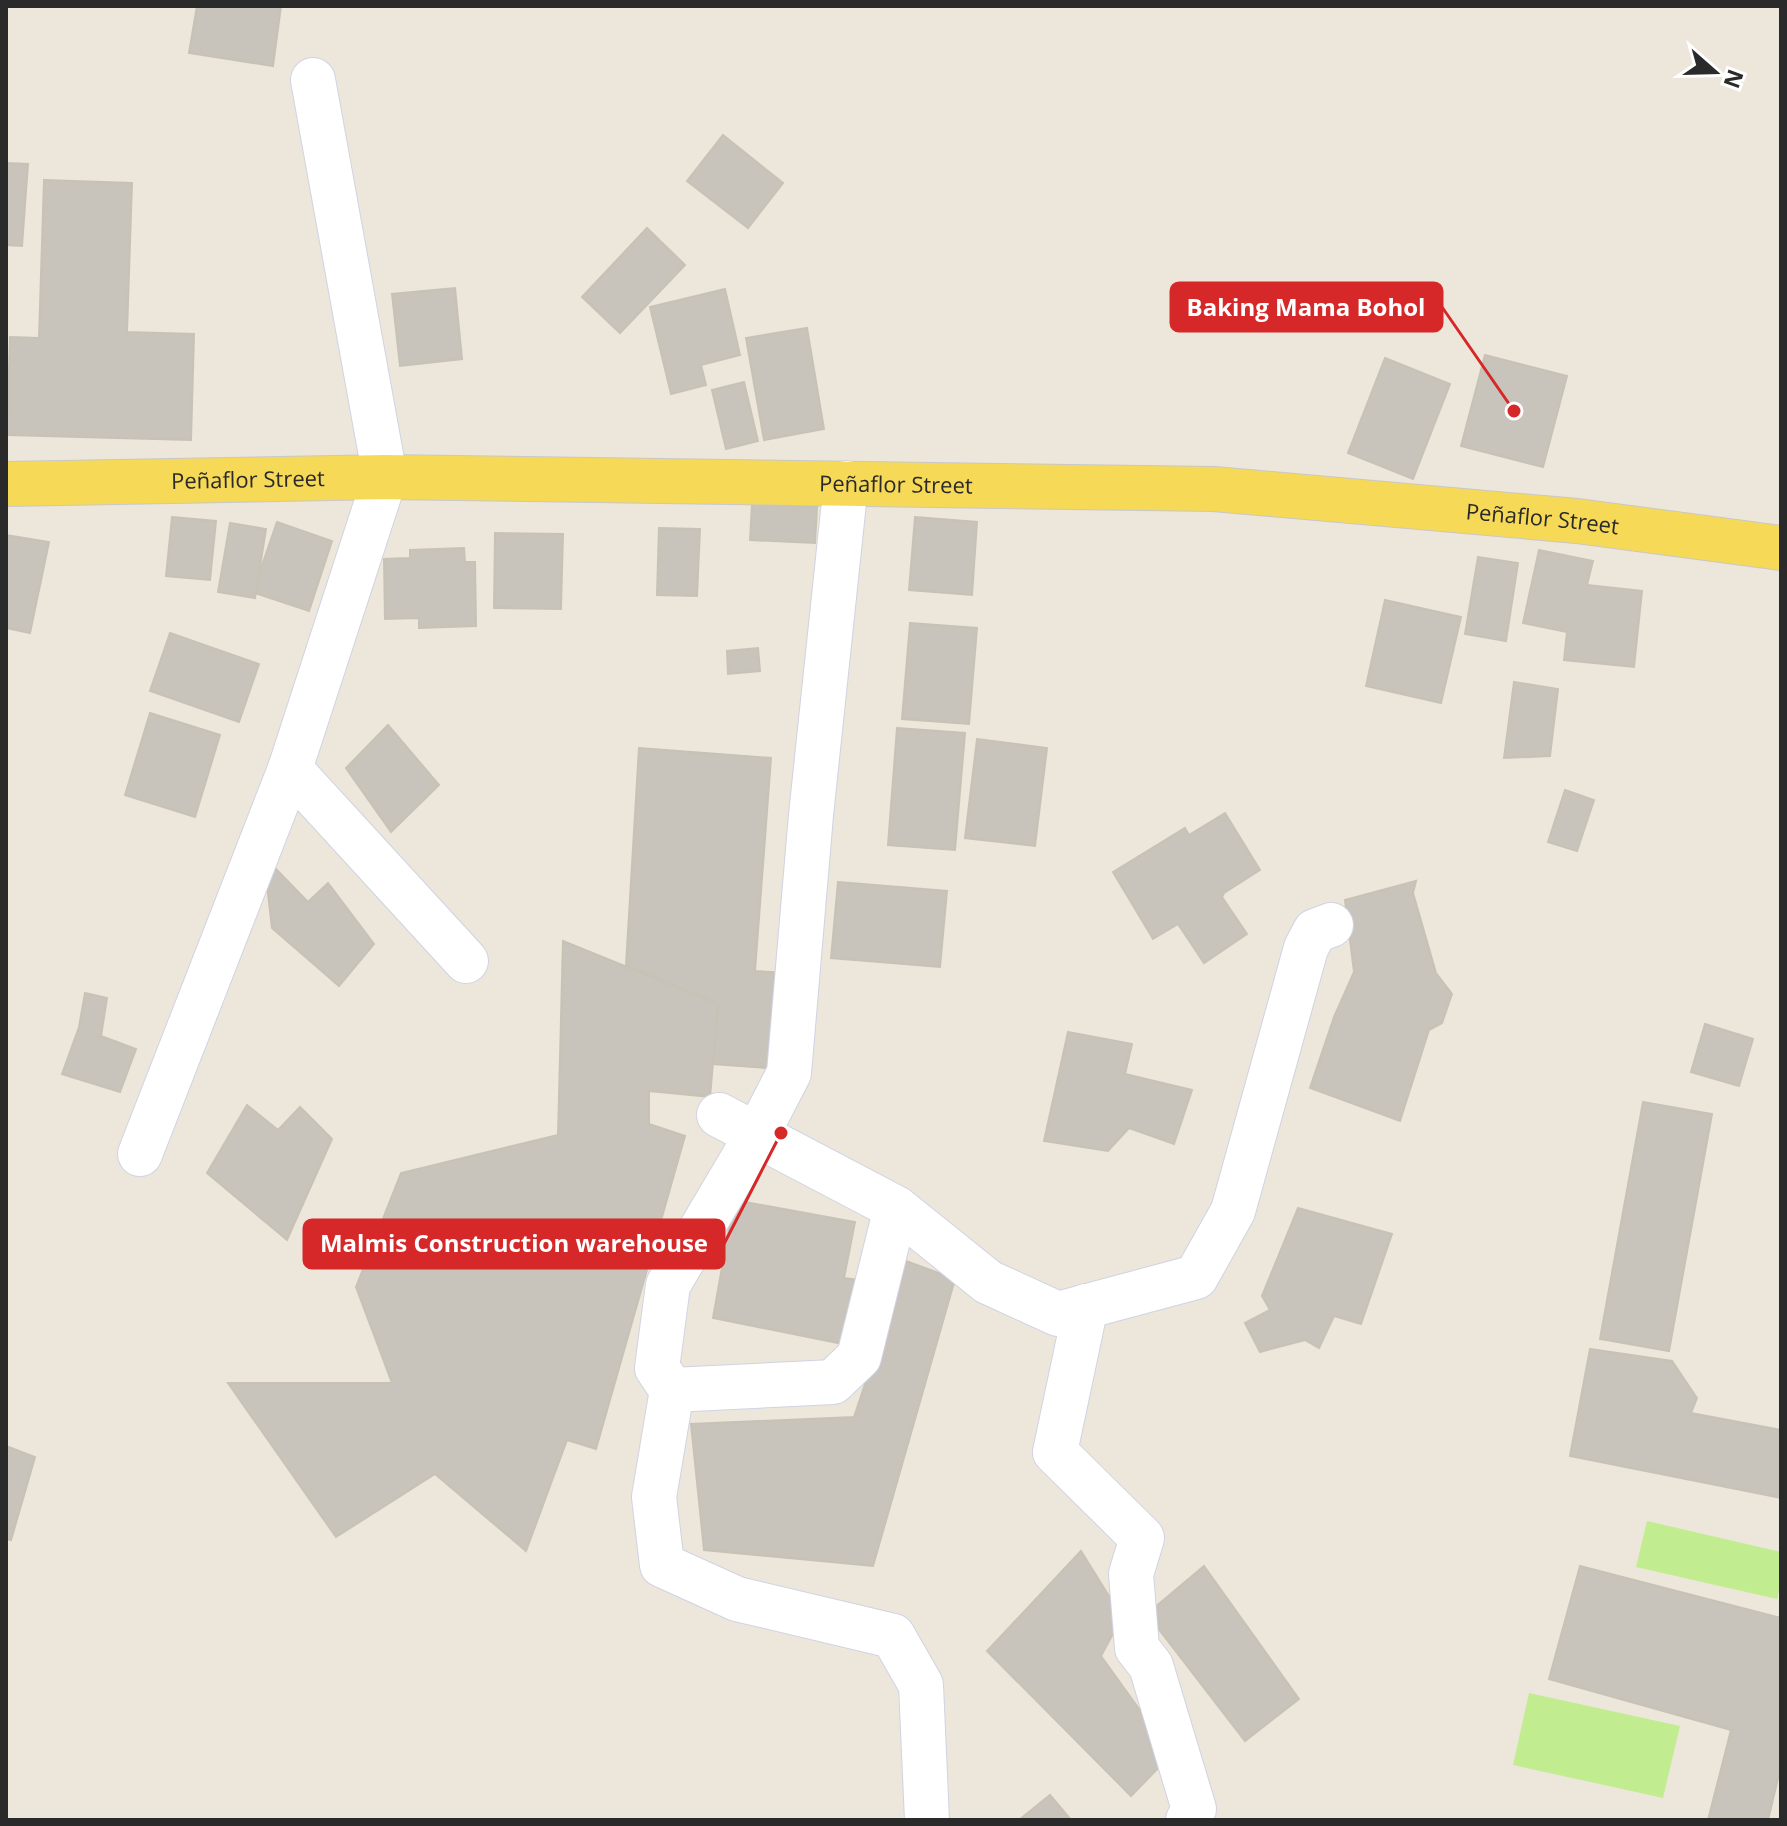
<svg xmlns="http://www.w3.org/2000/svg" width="1787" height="1826" viewBox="0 0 1787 1826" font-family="'Open Sans',sans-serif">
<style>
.pitch{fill:#c1ed90}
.building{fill:#c8c3bb;stroke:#c8c2b5;stroke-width:2}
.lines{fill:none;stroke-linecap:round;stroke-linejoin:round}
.minor-casing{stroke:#d0d3e3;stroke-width:46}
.major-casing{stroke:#c8c8c8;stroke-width:46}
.minor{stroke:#fff;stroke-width:44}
.major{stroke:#f6d957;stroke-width:44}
.labels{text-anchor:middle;stroke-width:6;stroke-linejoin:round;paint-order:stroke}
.street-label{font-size:22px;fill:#2a2a2a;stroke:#fff}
.leader{fill:none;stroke:#d62828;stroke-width:3}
.callout-dot{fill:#d62828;stroke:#fff;stroke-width:3}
.callout{fill:#d62828;stroke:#d62828;stroke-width:3}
.callout-label{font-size:24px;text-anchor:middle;font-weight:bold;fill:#fff}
</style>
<rect width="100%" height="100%" fill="#ede6db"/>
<g class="pitch">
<path d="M1647 1521 1781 1552V1581L1777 1599 1636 1567Z"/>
<path d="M1529 1693 1680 1726 1663 1798 1513 1765Z"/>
</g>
<g class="building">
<path d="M197 6H281L273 66 189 53Z"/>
<path d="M723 135 783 183 748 228 687 181Z"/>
<path d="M6 163 28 164 22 246 6 245Z"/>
<path d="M44 180 132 183 127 332 194 334 191 440 7 435 10 337 39 338Z"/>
<path d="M647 228 685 265 620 333 582 297Z"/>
<path d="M455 288 462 359 400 366 392 294Z"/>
<path d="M725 289 740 355 701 365 706 385 671 394 650 307Z"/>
<path d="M807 328 824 429 764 440 746 338Z"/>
<path d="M1485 355 1567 376 1543 467 1461 446Z"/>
<path d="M1385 358 1450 384 1413 479 1348 453Z"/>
<path d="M744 382 758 441 726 449 712 390Z"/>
<path d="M752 504 817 507 815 543 750 540Z"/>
<path d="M172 517 216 521 210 580 166 576Z"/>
<path d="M915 517 977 522 972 595 909 590Z"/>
<path d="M277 522 332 541 309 611 255 593 258 577Z"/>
<path d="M230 523 266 529 255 598 218 592Z"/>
<path d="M659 528 700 529 697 596 657 595Z"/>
<path d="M495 533 563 534 561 609 494 608Z"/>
<path d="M6 535 49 542 30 633 6 628Z"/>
<path d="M464 548 465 562H475L476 626 419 628V618L385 619 384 559 410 558V550Z"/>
<path d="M1539 550 1593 561 1587 585 1642 591 1634 667 1564 660 1567 632 1523 623Z"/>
<path d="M1478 557 1518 563 1506 641 1465 634Z"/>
<path d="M1385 600 1461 617 1441 703 1366 686Z"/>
<path d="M910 623 977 628 969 724 902 719Z"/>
<path d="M170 633 259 664 239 722 150 691Z"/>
<path d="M758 648 760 671 728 674 727 651Z"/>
<path d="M1514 682 1558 689 1550 756 1504 758Z"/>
<path d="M150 713 220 735 195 817 125 795Z"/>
<path d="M388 725 439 785 391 832 346 768Z"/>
<path d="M897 728 965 733 955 850 888 845Z"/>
<path d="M977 739 1047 748 1035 846 965 838Z"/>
<path d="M639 748 771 758 755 971 787 973 779 1069 713 1064 718 1004 626 965Z"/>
<path d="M1565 790 1594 800 1577 851 1548 842Z"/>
<path d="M1225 813 1260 870 1224 893 1222 897 1247 934 1204 963 1178 924 1153 939 1113 872 1185 828 1189 835Z"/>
<path d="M274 867 308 902 328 883 374 944 339 986 272 928 266 876Z"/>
<path d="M1416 881 1413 893 1436 973 1452 994 1442 1023 1429 1030 1400 1121 1310 1088 1334 1017 1354 972 1345 900Z"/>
<path d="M838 882 947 891 940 967 831 958Z"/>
<path d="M563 941 718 1004 710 1097 649 1091V1124L685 1136 596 1449 567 1440 526 1551 435 1474 336 1537 228 1383H392L356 1287 401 1173 558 1135Z"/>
<path d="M85 993 107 998 101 1036 136 1049 120 1092 62 1074 79 1027Z"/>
<path d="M1705 1024 1753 1039 1739 1086 1691 1072Z"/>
<path d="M1068 1032 1132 1044 1125 1074 1192 1090 1174 1144 1129 1128 1108 1151 1044 1141Z"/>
<path d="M1643 1102 1712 1114 1669 1351 1600 1339Z"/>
<path d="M247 1105 278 1130 300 1107 332 1139 287 1240 207 1173Z"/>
<path d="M734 1200 855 1222 844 1278 860 1280 848 1345 713 1318Z"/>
<path d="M1298 1208 1392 1234 1361 1324 1334 1316 1319 1348 1305 1340 1260 1352 1245 1323 1270 1310 1262 1296Z"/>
<path d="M906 1261 955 1279 873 1566 704 1550 691 1424 854 1417Z"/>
<path d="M1590 1349 1672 1361 1697 1398 1691 1413 1781 1430V1498L1570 1456Z"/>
<path d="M6 1446 35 1457 11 1540 6 1539Z"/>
<path d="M1081 1551 1122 1617 1101 1656 1157 1734 1169 1757 1131 1796 987 1651Z"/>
<path d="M1204 1566 1299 1699 1245 1741 1147 1614Z"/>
<path d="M1580 1566 1781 1618V1766L1768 1820H1708L1731 1730 1549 1679Z"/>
<path d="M1050 1795 1071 1820H1019Z"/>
</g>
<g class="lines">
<g class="minor-casing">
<g id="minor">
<path d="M846 483 811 815 789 1073 758 1133 668 1285 657 1368 672 1390 833 1382 859 1357 896 1208"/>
<path d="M290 769 466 961"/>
<path d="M719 1115 896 1208 988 1282 1058 1314 1196 1277 1233 1211 1306 948 1315 931 1331 925"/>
<path d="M140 1154 290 769 385 477 313 80"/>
<path d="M1086 1306 1055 1452 1142 1538 1131 1574 1137 1648 1151 1666 1194 1809 1188 1820"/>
<path d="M672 1390 654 1497 662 1565 737 1599 893 1636 921 1685 927 1820"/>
</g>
</g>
<g class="major-casing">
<g id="major">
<path id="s1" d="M6 484 385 477 1214 489 1577 521 1781 548"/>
</g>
</g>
<use href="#minor" class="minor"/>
<use href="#major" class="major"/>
</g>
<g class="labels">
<g class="street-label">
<text dy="8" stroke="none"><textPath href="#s1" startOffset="242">Peñaflor Street</textPath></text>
<text dy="8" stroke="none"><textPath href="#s1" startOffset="890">Peñaflor Street</textPath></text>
<text dy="8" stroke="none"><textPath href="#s1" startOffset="1538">Peñaflor Street</textPath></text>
</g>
</g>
<path class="leader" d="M1514 411L1442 307M781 1133L724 1244"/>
<g class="callout-dot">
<circle cx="1514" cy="411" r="8"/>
<circle cx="781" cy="1133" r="8"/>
</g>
<g class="callout">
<rect x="1171" y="283" width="271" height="48" rx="8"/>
<rect x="304" y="1220" width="420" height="48" rx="8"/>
</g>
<g class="callout-label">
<text x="1306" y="316">Baking Mama Bohol</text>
<text x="514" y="1252">Malmis Construction warehouse</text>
</g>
<rect width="1787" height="1826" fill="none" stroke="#2a2a2a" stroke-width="16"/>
<g transform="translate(1715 72) rotate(110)" stroke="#ffffff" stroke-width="6" paint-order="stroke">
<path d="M0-6L14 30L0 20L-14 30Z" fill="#2a2a2a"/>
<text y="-12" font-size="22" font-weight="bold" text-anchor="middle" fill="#2a2a2a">N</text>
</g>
</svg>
